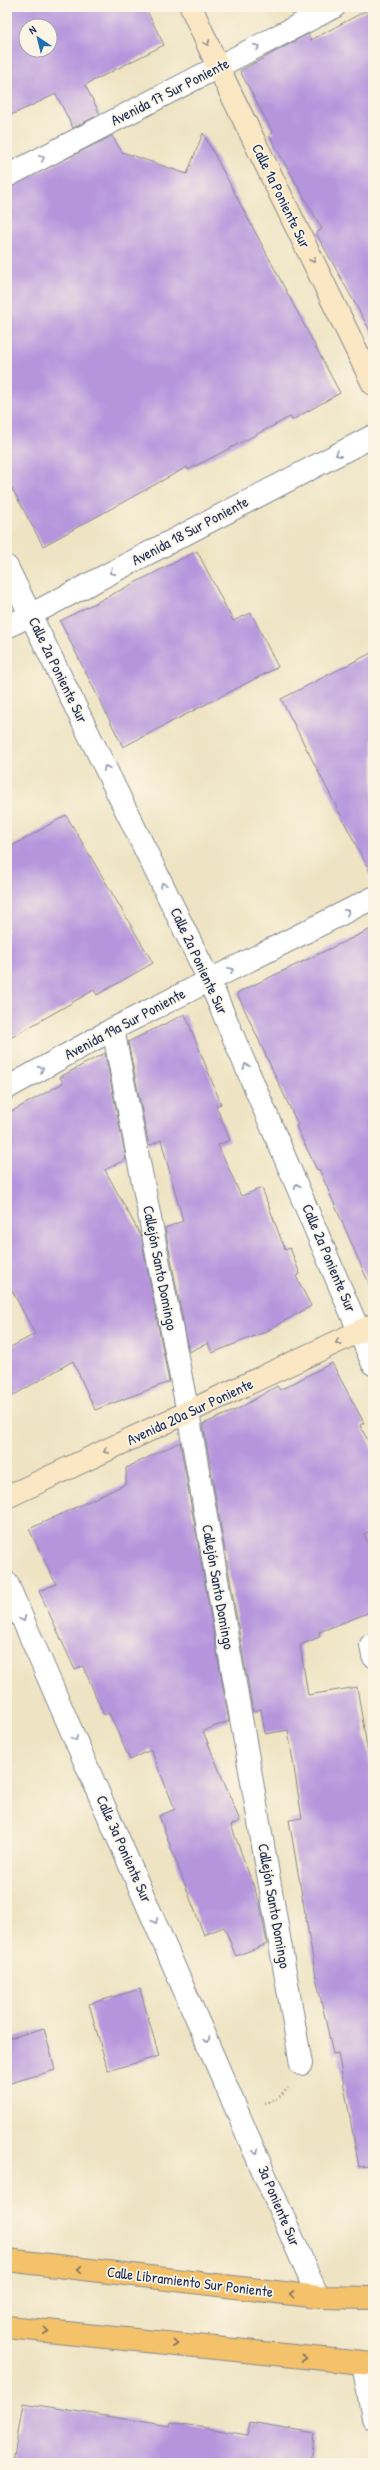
<svg xmlns="http://www.w3.org/2000/svg" width="380" height="2470" viewBox="0 0 380 2470" font-family="'Patrick Hand',sans-serif">
<style>
.building{fill:#b695dd;fill-rule:evenodd}
.lines{fill:none;stroke-linecap:round;stroke-linejoin:round}
.street-casing{stroke:#848990;stroke-width:24}
.secondary-casing{stroke:#848990;stroke-width:24}
.primary-casing{stroke:#848990;stroke-width:24}
.path{stroke:#848990;stroke-width:2.5;stroke-dasharray:1 3;stroke-linecap:butt}
.street{stroke:#fff;stroke-width:22}
.secondary{stroke:#fbe7c3;stroke-width:22}
.primary{stroke:#f4c26a;stroke-width:22}
.oneway{stroke:#8b8b90}
.oneway2{stroke:#8d97ae}
.oneway3{stroke:#7d7163}
.labels{text-anchor:middle;stroke-width:3.5;stroke-linejoin:round;paint-order:stroke}
.street-label{font-size:15px;fill:#1b2f5e;stroke:#fcf5e5}
</style>
<rect width="100%" height="100%" fill="#fcf5e5"/>
<filter id="ink" filterUnits="userSpaceOnUse"><feTurbulence type="fractalNoise" baseFrequency=".025" numOctaves="2"/><feDisplacementMap in="SourceGraphic" scale="8" xChannelSelector="R" yChannelSelector="G"/><feConvolveMatrix kernelMatrix="1 2 1 2 8 2 1 2 1" color-interpolation-filters="sRGB"/></filter>
<filter id="wash" filterUnits="userSpaceOnUse"><feTurbulence type="fractalNoise" baseFrequency=".012" numOctaves="4" result="noise"/><feDisplacementMap in="SourceGraphic" scale="16" xChannelSelector="R" yChannelSelector="G"/><feGaussianBlur stdDeviation="0.9" result="paint"/><feColorMatrix in="noise" values="0 0 0 0 0 0 0 0 0 0 0 0 0 0 0 0 0 1.4 0 .05"/><feComposite in="paint" operator="in"/></filter>
<g filter="url(#wash)">
<rect width="100%" height="100%" fill="#eee3c2"/>
<g id="blocks">
<g class="building">
<path d="M7 7H145L164 45 85 85 100 114 73 128 56 94 7 117ZM26 26H50V50H26Z"/>
<path d="M373 7V336L316 233 322 229 269 135 273 133 240 71 308 34 311 40Z"/>
<path d="M203 133 340 393 292 420 290 417 188 470 187 467 43 546 7 479V188L112 136 122 152 187 174Z"/>
<path d="M197 551 233 621 251 613 278 667 123 747 60 621Z"/>
<path d="M373 652V878L281 699Z"/>
<path d="M66 815 153 963 97 995 94 990 7 1040V849Z"/>
<path d="M373 928V1293L319 1169 317 1170 296 1126 298 1125 237 993Z"/>
<path d="M185 1014 221 1104 216 1106 230 1140 218 1145 241 1196 262 1188 285 1250 290 1248 300 1274 296 1276 311 1306 265 1332 212 1353 208 1343 189 1352 165 1228 183 1221 161 1140 149 1146 128 1042Z"/>
<path d="M105 1053 126 1159 105 1170 141 1236 169 1382 95 1410 73 1361 7 1399V1349L35 1334 7 1281V1114L63 1083 60 1077Z"/>
<path d="M332 1363 364 1423 360 1425 373 1451V1529L364 1534 373 1558V1611L319 1632 320 1637 300 1645 308 1695 357 1687 370 1765 373 1764V2166L359 2167 338 2053 333 2054 316 1977 289 1820 302 1818 288 1730 265 1734 261 1709 253 1712 203 1424 238 1409 277 1386 280 1390Z"/>
<path d="M180 1442 229 1721 203 1731 240 1821 231 1825 260 1904 267 1944 236 1956 224 1927 204 1935 159 1816 175 1809 151 1750 130 1760 109 1713 104 1715 83 1666 75 1670 39 1591 56 1584 29 1529 126 1484V1468Z"/>
<path d="M140 1989 159 2056 108 2071 89 2004Z"/>
<path d="M44 2028 55 2070 7 2084V2039Z"/>
<path d="M23 2403 170 2426 171 2422 247 2435 250 2422 314 2433 311 2463H13Z"/>
</g>
</g>
</g>
<g filter="url(#ink)">
<use href="#blocks" fill-opacity="0" stroke="#848990" stroke-width="1"/>
<g class="lines">
<g class="street-casing">
<g id="street">
<path d="M7 176 334 7"/>
<path d="M7 567 209 980 373 1364"/>
<path d="M7 627 373 436"/>
<path d="M113 1029 188 1413 301 2064"/>
<path d="M7 1088 113 1029 373 898"/>
<path d="M7 1583 318 2297"/>
<path d="M373 1645H371L373 1656"/>
<path d="M363 2364 373 2418"/>
</g>
</g>
<g class="secondary-casing">
<g id="secondary">
<path d="M191 7 218 67 373 384"/>
<path d="M7 1497 373 1325"/>
</g>
</g>
<g class="primary-casing">
<g id="primary">
<path d="M7 2260 318 2297 373 2298"/>
<path d="M7 2327 373 2364"/>
</g>
</g>
<path class="path" d="M265 2104 281 2096 288 2088"/>
<use href="#street" class="street"/>
<use href="#secondary" class="secondary"/>
<use href="#primary" class="primary"/>
</g>
<defs><path id="oneway-chevron" d="M-2-3.5L2.5 0L-2 3.5" fill="none" stroke-width="1.6" stroke-linecap="round" stroke-linejoin="round"/></defs>
<g class="oneway">
<use href="#oneway-chevron" transform="translate(207 43) rotate(66)"/>
<use href="#oneway-chevron" transform="translate(313 260) rotate(64)"/>
<use href="#oneway-chevron" transform="translate(338 1342) rotate(155)"/>
<use href="#oneway-chevron" transform="translate(106 1451) rotate(155)"/>
</g>
<g class="oneway2">
<use href="#oneway-chevron" transform="translate(257 47) rotate(-27)"/>
<use href="#oneway-chevron" transform="translate(42 158) rotate(-27)"/>
<use href="#oneway-chevron" transform="translate(338 454) rotate(152)"/>
<use href="#oneway-chevron" transform="translate(112 572) rotate(152)"/>
<use href="#oneway-chevron" transform="translate(106 768) rotate(-116)"/>
<use href="#oneway-chevron" transform="translate(163 885) rotate(-116)"/>
<use href="#oneway-chevron" transform="translate(347 912) rotate(-27)"/>
<use href="#oneway-chevron" transform="translate(231 970) rotate(-27)"/>
<use href="#oneway-chevron" transform="translate(246 1066) rotate(-113)"/>
<use href="#oneway-chevron" transform="translate(41 1069) rotate(-29)"/>
<use href="#oneway-chevron" transform="translate(297 1186) rotate(-113)"/>
<use href="#oneway-chevron" transform="translate(23 1619) rotate(66)"/>
<use href="#oneway-chevron" transform="translate(75 1738) rotate(66)"/>
<use href="#oneway-chevron" transform="translate(155 1921) rotate(66)"/>
<use href="#oneway-chevron" transform="translate(207 2040) rotate(66)"/>
<use href="#oneway-chevron" transform="translate(256 2151) rotate(67)"/>
</g>
<g class="oneway3">
<use href="#oneway-chevron" transform="translate(80 2269) rotate(-173)"/>
<use href="#oneway-chevron" transform="translate(292 2294) rotate(-173)"/>
<use href="#oneway-chevron" transform="translate(46 2331) rotate(6)"/>
<use href="#oneway-chevron" transform="translate(175 2344) rotate(6)"/>
<use href="#oneway-chevron" transform="translate(304 2358) rotate(6)"/>
</g>
</g>
<g class="labels">
<g class="street-label">
<text transform="translate(170 92) rotate(-27)" y="5">Avenida 17 Sur Poniente</text>
<text transform="translate(281 196) rotate(64)" y="5">Calle 1a Poniente Sur</text>
<text transform="translate(190 531) rotate(-28)" y="5">Avenida 18 Sur Poniente</text>
<text transform="translate(58 670) rotate(64)" y="5">Calle 2a Poniente Sur</text>
<text transform="translate(199 961) rotate(65)" y="5">Calle 2a Poniente Sur</text>
<text transform="translate(125 1024) rotate(-28)" y="5">Avenida 19a Sur Poniente</text>
<text transform="translate(329 1258) rotate(67)" y="5">Calle 2a Poniente Sur</text>
<text transform="translate(160 1268) rotate(79)" y="5">Callejón Santo Domingo</text>
<text transform="translate(190 1412) rotate(-25)" y="5">Avenida 20a Sur Poniente</text>
<text transform="translate(218 1587) rotate(80)" y="5">Callejón Santo Domingo</text>
<text transform="translate(124 1849) rotate(66)" y="5">Calle 3a Poniente Sur</text>
<text transform="translate(274 1906) rotate(80)" y="5">Callejón Santo Domingo</text>
<text transform="translate(279 2206) rotate(67)" y="5">3a Poniente Sur</text>
<text transform="translate(190 2282) rotate(7)" y="5">Calle Libramiento Sur Poniente</text>
</g>
</g>
<rect width="380" height="2470" fill="none" stroke="#fcf5e5" stroke-width="24"/>
<g transform="translate(38 38) rotate(325)"><circle r="19" fill="#fcf5e5" stroke="#a2a6af"/>
<path d="M0-3L7 15L0 10L-7 15Z" fill="#1f6fb2"/>
<text y="-6" font-size="11" font-weight="bold" text-anchor="middle" fill="#1b2f5e">N</text>
</g>
</svg>
